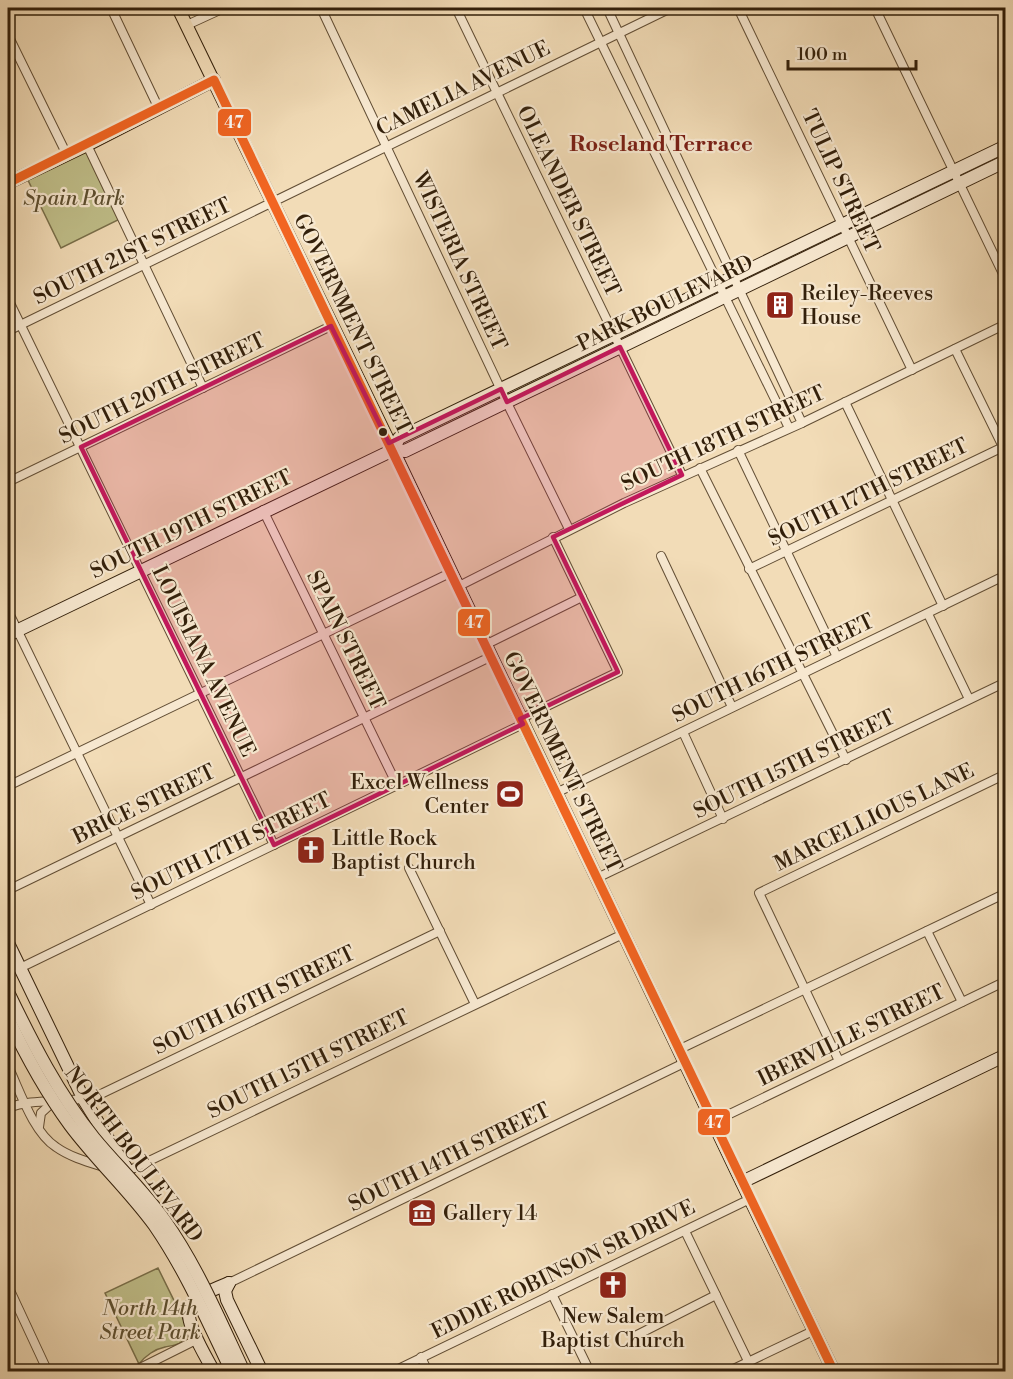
<svg xmlns="http://www.w3.org/2000/svg" width="1013" height="1379" viewBox="0 0 1013 1379" font-family="'Libre Bodoni',serif">
<style>
.green{fill:#c0bf8a;stroke:#796f4a;stroke-width:1.5}
.lines{fill:none;stroke-linecap:round;stroke-linejoin:round}
.street-casing{stroke:#624e35;stroke-width:10}
.secondary-casing{stroke:#321f0a;stroke-width:14}
.primary-casing{stroke:#321f0a;stroke-width:14}
.street{stroke:#f7e8d0;stroke-width:8}
.secondary{stroke:#f7e8d0;stroke-width:12}
.primary{stroke:#f2dcb7;stroke-width:12}
.secondary-bridge-casing{stroke:#321f0a;stroke-width:14;stroke-linecap:butt}
.secondary-bridge{stroke:#f7e8d0;stroke-width:12}
.bus-1-casing{stroke:#f7e8d0;stroke-width:14}
.bus-1{stroke:#f26522;stroke-width:9}
.marked{fill:#c2185b;fill-opacity:0.2;stroke:#c2185b;stroke-width:4.5;stroke-linejoin:round}
.bus-dot{fill:#321f0a;stroke:#f7e8d0;stroke-width:2}
.labels{text-anchor:middle;stroke-width:4.5;stroke-linejoin:round;paint-order:stroke}
.street-label{font-size:21px;fill:#321f0a;stroke:#f7e8d0}
.park-label{font-size:21px;font-style:italic;fill:#5d4f30;stroke:#f7e8d0}
.poi-label{font-size:21px;fill:#321f0a;stroke:#f7e8d0;text-anchor:start}
.neighbourhood-label{font-size:22px;font-weight:bold;fill:#7a1f14;stroke:#f7e8d0}
.line-badge{stroke:#f7e8d0;stroke-width:2}
.badge-label{font-size:16px;text-anchor:middle;font-weight:bold;fill:#fff}
</style>
<rect width="100%" height="100%" fill="#f2dcb7"/>
<filter id="stains"><feTurbulence type="fractalNoise" baseFrequency=".00333" numOctaves="4"/><feColorMatrix values="0 0 0 0 .2 0 0 0 0 .09 0 0 0 0 .02 0 0 0 .5 -.17"/></filter>
<radialGradient id="worn" r=".72"><stop offset=".6" stop-color="#630" stop-opacity="0"/><stop offset="1" stop-color="#630" stop-opacity=".3"/></radialGradient>
<g class="green">
<path d="M87 145 122 218 61 248 25 174Z"/>
<path d="M158 1268 188 1329 187 1337C181 1345 174 1345 165 1347 155 1349 145 1356 139 1364L105 1293Z"/>
</g>
<g class="lines">
<g class="street-casing">
<g id="street">
<path d="M111 8 159 109"/>
<path d="M321 8 510 409 569 529"/>
<path d="M456 8 682 475"/>
<path d="M584 8 789 428"/>
<path d="M607 8 802 423"/>
<path d="M738 8 912 370"/>
<path d="M875 8 1006 280"/>
<path d="M187 25 224 8"/>
<path d="M8 35 67 155"/>
<path d="M87 145 203 388"/>
<path d="M8 299 274 845"/>
<path d="M8 331 671 8"/>
<path d="M955 349 1006 453"/>
<path d="M845 402 943 606"/>
<path d="M738 450 837 657"/>
<path d="M700 468 846 760"/>
<path d="M8 482 331 326"/>
<path d="M263 510 397 785"/>
<path d="M661 556 732 707"/>
<path d="M749 569 1003 447"/>
<path d="M457 587 624 503 802 423 1006 324"/>
<path d="M8 611 151 905"/>
<path d="M928 614 969 699"/>
<path d="M485 645 582 597"/>
<path d="M520 719 618 672 553 537"/>
<path d="M683 732 723 819"/>
<path d="M8 786 450 573"/>
<path d="M556 793 1006 575"/>
<path d="M409 868 475 1004"/>
<path d="M597 878 1006 682"/>
<path d="M8 890 490 657"/>
<path d="M927 931 962 1002"/>
<path d="M20 968 523 724"/>
<path d="M678 1050 1006 893"/>
<path d="M839 1061 759 893 1006 774"/>
<path d="M8 1066C20 1091 33 1132 56 1147 70 1157 88 1162 104 1167"/>
<path d="M8 1108C38 1096 72 1106 103 1093L440 931"/>
<path d="M713 1122 1006 981"/>
<path d="M39 1127 41 1113 54 1101"/>
<path d="M123 1171H128L623 934"/>
<path d="M685 1231 748 1361"/>
<path d="M229 1283 684 1063"/>
<path d="M8 1286 48 1372"/>
<path d="M552 1294 590 1372"/>
<path d="M635 1336 716 1295"/>
<path d="M421 1357 428 1372"/>
<path d="M132 1372 198 1339"/>
<path d="M392 1372 750 1199"/>
<path d="M727 1372 815 1330"/>
</g>
</g>
<g class="secondary-casing">
<g id="secondary">
<path d="M393 450 399 438 1006 146"/>
<path d="M393 450 405 451 1006 161"/>
<path d="M8 635 393 450"/>
<path d="M8 943 84 1100 128 1171"/>
<path d="M742 1182 1006 1055"/>
<path d="M229 1283 225 1291 227 1300 262 1372"/>
<path d="M214 1372C207 1358 181 1318 191 1305 200 1294 217 1288 229 1283"/>
</g>
</g>
<g class="primary-casing">
<g id="primary">
<path d="M178 8 393 450 736 1170 834 1372"/>
<path d="M8 183 87 145 214 80"/>
</g>
</g>
<use href="#street" class="street"/>
<use href="#secondary" class="secondary"/>
<use href="#primary" class="primary"/>
<g class="secondary-bridge-casing">
<g id="secondary-bridge">
<path d="M8 992C33 1044 58 1093 94 1138 117 1166 144 1191 165 1221 198 1268 220 1321 244 1372"/>
<path d="M8 1018C26 1056 45 1091 70 1125 96 1160 129 1190 155 1226 186 1271 208 1322 232 1372"/>
</g>
</g>
<use href="#secondary-bridge" class="secondary-bridge"/>
<g class="bus-1-casing">
<path id="bus-1" d="M8 183 214 80 834 1372"/>
</g>
<use href="#bus-1" class="bus-1"/>
</g>
<path class="marked" d="M331 326 389 443 501 389 507 402 620 347 682 475 553 537 618 672 520 719 523 724 274 845 81 447Z"/>
<defs>
<g id="building-square" transform="scale(1.5)"><rect x="-9" y="-9" width="18" height="18" rx="4" fill="#8f2418" stroke="#f7e8d0"/><path d="M-4-6H4V6H1V3H-1V6H-4ZM-2.5-4.3h1.7v1.8h-1.7ZM.8-4.3h1.7v1.8H.8ZM-2.5-1h1.7V.8h-1.7ZM.8-1h1.7V.8H.8Z" fill="#fff"/></g>
<g id="stadium-square" transform="scale(1.5)"><rect x="-9" y="-9" width="18" height="18" rx="4" fill="#8f2418" stroke="#f7e8d0"/><path d="M0-5a6.5 5 0 1 0 0 10a6.5 5 0 1 0 0-10ZM-3.5-1.8h7v3.6h-7Z" fill="#fff"/></g>
<g id="church-square" transform="scale(1.5)"><rect x="-9" y="-9" width="18" height="18" rx="4" fill="#8f2418" stroke="#f7e8d0"/><path d="M-1.2-6h2.4v3.5h3.3v2.4h-3.3V6h-2.4V-.1h-3.3v-2.4h3.3Z" fill="#fff"/></g>
<g id="museum-square" transform="scale(1.5)"><rect x="-9" y="-9" width="18" height="18" rx="4" fill="#8f2418" stroke="#f7e8d0"/><path d="M0-6L6-3V-2H-6V-3ZM-5-1h2V3h-2ZM-1-1h2V3h-2ZM3-1h2V3H3ZM-6 4H6V6H-6Z" fill="#fff"/></g>
</defs>
<g fill-rule="evenodd">
<use href="#building-square" x="780" y="305"/>
<use href="#stadium-square" x="510" y="794"/>
<use href="#church-square" x="311" y="850"/>
<use href="#museum-square" x="422" y="1213"/>
<use href="#church-square" x="613" y="1285"/>
</g>
<circle class="bus-dot" cx="383" cy="432" r="5"/>
<g class="labels">
<g class="street-label">
<text transform="translate(463 88) rotate(-26)" y="7">CAMELIA AVENUE</text>
<text transform="translate(841 181) rotate(65)" y="7">TULIP STREET</text>
<text transform="translate(569 201) rotate(64)" y="7">OLEANDER STREET</text>
<text transform="translate(132 251) rotate(-26)" y="7">SOUTH 21ST STREET</text>
<text transform="translate(460 261) rotate(65)" y="7">WISTERIA STREET</text>
<text transform="translate(665 303) rotate(-26)" y="7">PARK BOULEVARD</text>
<text transform="translate(353 324) rotate(64)" y="7">GOVERNMENT STREET</text>
<text transform="translate(162 388) rotate(-26)" y="7">SOUTH 20TH STREET</text>
<text transform="translate(723 438) rotate(-25)" y="7">SOUTH 18TH STREET</text>
<text transform="translate(868 492) rotate(-26)" y="7">SOUTH 17TH STREET</text>
<text transform="translate(191 524) rotate(-26)" y="7">SOUTH 19TH STREET</text>
<text transform="translate(346 640) rotate(64)" y="7">SPAIN STREET</text>
<text transform="translate(204 661) rotate(64)" y="7">LOUISIANA AVENUE</text>
<text transform="translate(773 668) rotate(-26)" y="7">SOUTH 16TH STREET</text>
<text transform="translate(563 762) rotate(64)" y="7">GOVERNMENT STREET</text>
<text transform="translate(794 764) rotate(-26)" y="7">SOUTH 15TH STREET</text>
<text transform="translate(144 804) rotate(-26)" y="7">BRICE STREET</text>
<text transform="translate(874 817) rotate(-26)" y="7">MARCELLIOUS LANE</text>
<text transform="translate(231 846) rotate(-26)" y="7">SOUTH 17TH STREET</text>
<text transform="translate(254 1000) rotate(-26)" y="7">SOUTH 16TH STREET</text>
<text transform="translate(851 1035) rotate(-26)" y="7">IBERVILLE STREET</text>
<text transform="translate(308 1064) rotate(-26)" y="7">SOUTH 15TH STREET</text>
<text transform="translate(134 1154) rotate(53)" y="7">NORTH BOULEVARD</text>
<text transform="translate(449 1157) rotate(-26)" y="7">SOUTH 14TH STREET</text>
<text transform="translate(563 1269) rotate(-26)" y="7">EDDIE ROBINSON SR DRIVE</text>
</g>
<g class="park-label">
<text x="74" y="205">Spain Park</text>
<text x="150" y="1315">North 14th<tspan x="150" dy="24">Street Park</tspan></text>
</g>
<g class="poi-label">
<text x="801" y="300">Reiley-Reeves<tspan x="801" dy="24">House</tspan></text>
<text x="489" y="789" text-anchor="end">Excel Wellness<tspan x="489" dy="24">Center</tspan></text>
<text x="332" y="845">Little Rock<tspan x="332" dy="24">Baptist Church</tspan></text>
<text x="443" y="1220">Gallery 14</text>
<text x="613" y="1323" text-anchor="middle">New Salem<tspan x="613" dy="24">Baptist Church</tspan></text>
</g>
<g class="neighbourhood-label">
<text x="661" y="151">Roseland Terrace</text>
</g>
</g>
<g class="line-badge">
<rect x="217" y="108" width="35" height="29" rx="6" fill="#f26522"/>
<rect x="457" y="608" width="34" height="29" rx="6" fill="#f26522"/>
<rect x="697" y="1108" width="34" height="28" rx="6" fill="#f26522"/>
</g>
<g class="badge-label">
<text x="234" y="128">47</text>
<text x="474" y="628">47</text>
<text x="714" y="1128">47</text>
</g>
<rect width="1013" height="1379" fill="none" stroke="#f2dcb7" stroke-width="30"/>
<rect x="9" y="9" width="995" height="1361" fill="none" stroke="#321f0a" stroke-width="3"/>
<rect x="15" y="15" width="983" height="1349" fill="none" stroke="#321f0a" stroke-width="1.5"/>
<path d="M788 60v9h128v-9" fill="none" stroke="#321f0a" stroke-width="3"/>
<text x="797" y="60" font-size="18" fill="#321f0a" stroke="#f7e8d0" stroke-width="4.5" paint-order="stroke">100 m</text>
<rect width="100%" height="100%" filter="url(#stains)"/>
<rect width="100%" height="100%" fill="url(#worn)"/>
</svg>
